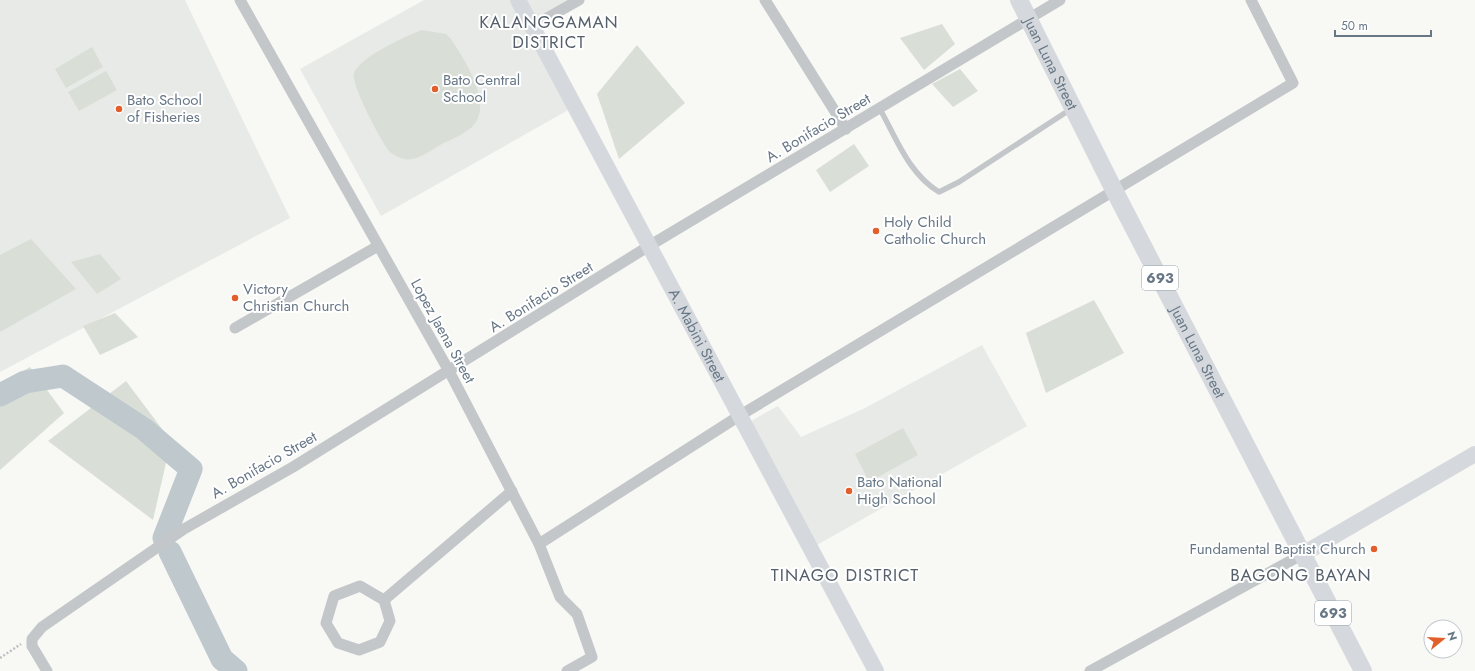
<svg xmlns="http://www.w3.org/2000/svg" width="1475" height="671" viewBox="0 0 1475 671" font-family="Jost,sans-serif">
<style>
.built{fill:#e8eae8}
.green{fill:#d9dfd6}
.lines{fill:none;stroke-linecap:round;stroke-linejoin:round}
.river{stroke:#bec8cd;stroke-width:23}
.path{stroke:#bdbfc2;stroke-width:2.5;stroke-dasharray:2 2;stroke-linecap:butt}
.lane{stroke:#c3c7ca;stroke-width:5.5}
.street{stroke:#c3c7ca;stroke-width:11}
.secondary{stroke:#d5d9dd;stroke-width:16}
.primary{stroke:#d5d9dd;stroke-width:18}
.poi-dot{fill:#e25e2a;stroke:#fff;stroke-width:1.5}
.labels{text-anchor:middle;stroke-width:4;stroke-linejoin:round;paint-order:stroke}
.shield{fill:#fff;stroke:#95a0aa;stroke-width:1}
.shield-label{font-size:14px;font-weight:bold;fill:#677786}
.street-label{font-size:15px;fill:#677786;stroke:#fff}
.poi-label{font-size:15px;fill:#677786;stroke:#fff;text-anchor:start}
.quarter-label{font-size:17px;letter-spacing:1px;fill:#55606b;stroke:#fff}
</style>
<rect width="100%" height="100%" fill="#f8f8f5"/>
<g class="built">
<path d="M0 0H185L290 218 0 372Z"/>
<path d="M424 0H510L570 109 381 216 300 69Z"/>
<path d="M523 0H570L535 20Z"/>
<path d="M982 345 1027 426 817 545 749 422 778 406 801 437 865 408Z"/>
</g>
<g class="green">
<path d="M942 24 955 44 924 70 900 38Z"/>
<path d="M422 30 446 34 451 39C464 59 495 105 472 127 463 135 450 140 440 145 430 151 416 162 404 159 399 158 394 155 390 152 382 143 350 83 354 73 361 56 406 36 422 30Z"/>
<path d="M637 45 685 103 619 159 597 94Z"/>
<path d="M92 47 103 67 66 88 55 69Z"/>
<path d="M960 69 978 91 953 107 932 84Z"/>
<path d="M106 71 117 90 79 111 68 92Z"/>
<path d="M854 144 869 166 830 192 816 170Z"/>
<path d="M31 239 76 289 0 332V255Z"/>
<path d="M100 254 121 279 97 294 71 262Z"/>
<path d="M1094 300 1124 353 1046 393 1026 333Z"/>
<path d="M115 313 138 337 100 355 83 326Z"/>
<path d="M30 367 64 413 0 470V384Z"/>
<path d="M126 381 171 441 153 520 48 441Z"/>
<path d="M903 428 918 455 869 482 855 454Z"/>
</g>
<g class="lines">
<g class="river">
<path d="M0 395 25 382 63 376 144 429 191 469 164 538"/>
<path d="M170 552 222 659 236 671"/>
</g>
<path class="path" d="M0 658 21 644"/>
<path class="lane" d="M880 109C896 138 909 174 939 192L959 182 1071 109"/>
<g class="street">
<path d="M240 0 449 371 539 544 560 597 577 614 592 657 567 671"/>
<path d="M765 0 846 129"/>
<path d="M533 26 579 0"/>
<path d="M235 328 378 246"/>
<path d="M539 544 739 416 1293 83 1251 0"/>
<path d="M360 586 384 600 390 621 380 642 359 650 338 643 326 623 334 596Z"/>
<path d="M384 600 512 491"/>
<path d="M47 671 32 646V639L42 627 184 529 293 467 649 246 1060 0"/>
<path d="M1090 671 1303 554"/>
</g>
<g class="secondary">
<path id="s1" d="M518 0 876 671"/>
<path d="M1303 554 1475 454"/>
</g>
<path class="primary" id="s2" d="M1019 0 1114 190 1363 671"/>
</g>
<g class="poi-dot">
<circle cx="435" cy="89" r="4"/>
<circle cx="119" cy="109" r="4"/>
<circle cx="876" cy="231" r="4"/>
<circle cx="235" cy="298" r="4"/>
<circle cx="849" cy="491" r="4"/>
<circle cx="1374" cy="549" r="4"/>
</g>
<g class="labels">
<g class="shield">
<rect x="1142" y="266" width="36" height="24" rx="3"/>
<rect x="1315" y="601" width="36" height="24" rx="3"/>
</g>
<g class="shield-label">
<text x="1160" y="283">693</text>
<text x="1333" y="618">693</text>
</g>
<g class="street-label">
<text dy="5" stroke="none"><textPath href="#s2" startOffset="71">Juan Luna Street</textPath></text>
<text transform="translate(818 128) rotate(-31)" y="5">A. Bonifacio Street</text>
<text transform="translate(541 297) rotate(-32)" y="5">A. Bonifacio Street</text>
<text transform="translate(443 331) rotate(61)" y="5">Lopez Jaena Street</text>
<text dy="5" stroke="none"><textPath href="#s1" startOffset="380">A. Mabini Street</textPath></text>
<text dy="5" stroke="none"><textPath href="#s2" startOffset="395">Juan Luna Street</textPath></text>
<text transform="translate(264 465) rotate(-30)" y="5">A. Bonifacio Street</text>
</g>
<g class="poi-label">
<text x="443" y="85">Bato Central<tspan x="443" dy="17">School</tspan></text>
<text x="127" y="105">Bato School<tspan x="127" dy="17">of Fisheries</tspan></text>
<text x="884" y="227">Holy Child<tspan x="884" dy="17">Catholic Church</tspan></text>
<text x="243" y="294">Victory<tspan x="243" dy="17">Christian Church</tspan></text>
<text x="857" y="487">Bato National<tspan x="857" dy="17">High School</tspan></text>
<text x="1366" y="554" text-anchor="end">Fundamental Baptist Church</text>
</g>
<g class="quarter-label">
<text x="549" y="28">KALANGGAMAN<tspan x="549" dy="20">DISTRICT</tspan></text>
<text x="845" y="581">TINAGO DISTRICT</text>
<text x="1301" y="581">BAGONG BAYAN</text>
</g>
</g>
<g transform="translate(1443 639) rotate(72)"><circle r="19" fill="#ffffff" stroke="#c2c9cf"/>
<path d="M0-3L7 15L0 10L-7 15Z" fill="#e25e2a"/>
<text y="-6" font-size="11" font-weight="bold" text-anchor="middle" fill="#677786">N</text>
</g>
<path d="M1335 30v6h96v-6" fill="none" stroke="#677786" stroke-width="2"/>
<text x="1341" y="30" font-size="12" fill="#677786" stroke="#ffffff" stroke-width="3" paint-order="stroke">50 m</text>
</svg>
